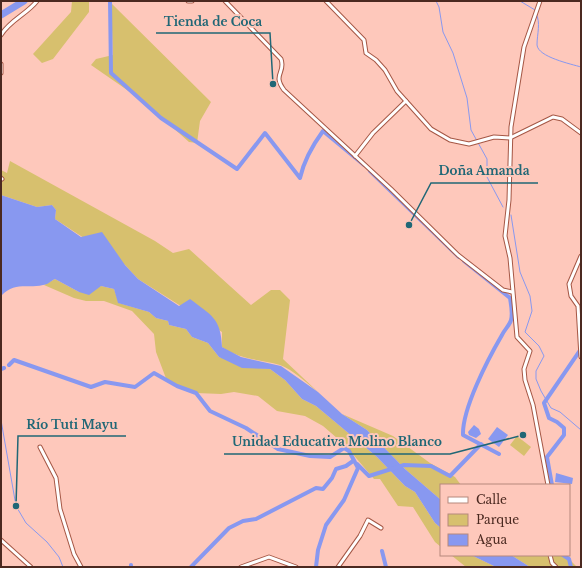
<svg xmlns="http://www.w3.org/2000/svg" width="582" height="568" viewBox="0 0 582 568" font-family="'Libre Baskerville',serif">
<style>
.green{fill:#d7c06e}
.water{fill:#8898f0}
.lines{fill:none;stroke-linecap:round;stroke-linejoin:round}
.stream{stroke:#8898f0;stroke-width:1}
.canal{stroke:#8898f0;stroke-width:4}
.river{stroke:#8898f0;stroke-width:7}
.street-casing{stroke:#a55745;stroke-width:5}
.street{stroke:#fff;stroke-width:3}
.leader{fill:none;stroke:#206776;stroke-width:1.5}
.callout-dot{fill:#206776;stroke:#fec8bb;stroke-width:1.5}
.callout-label{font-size:12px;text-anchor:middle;font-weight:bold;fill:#206776;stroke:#fec8bb;stroke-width:4;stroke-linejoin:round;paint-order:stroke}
</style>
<rect width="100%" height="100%" fill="#fec8bb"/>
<g class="green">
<path d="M72 1H89V12L53 59 42 63 33 54 71 12Z"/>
<path d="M111 3 211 102 200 121 197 143 189 142 143 101 91 65 96 59 113 55Z"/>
<path d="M10 161 155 241 173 253 189 249 251 305 271 290H280L290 300 283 359 318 392C308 384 292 369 280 365 260 359 240 360 222 347V332L138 279 125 265 55 219 56 210 52 205 37 207 1 195V170L7 173Z"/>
<path d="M55 279 79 292 101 286 114 289 119 303 149 312 156 318 168 321 169 325 186 329 192 337 208 343 219 357 259 368 270 369 285 380 302 399 316 406 377 457 405 486 415 492 435 523 441 528V547L435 542 413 507 398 506 380 479H374L345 445 323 426 305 416 277 411 258 396 234 392 221 394 196 393 167 381 156 352 154 334 132 311 104 301H86L74 298 44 285Z"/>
<path d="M342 414 393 436 430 463 455 477 461 485H441V500L405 469 367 430Z"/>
<path d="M517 436 531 447 524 456 510 445Z"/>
<path d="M451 555H471L496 567H466Z"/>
<path d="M511 555H562L569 559 577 567H530Z"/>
</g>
<g class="water">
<path d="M1 195 37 207 52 205 56 210 55 219 81 237 102 232 125 265 138 279 179 306 190 299C211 315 221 318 222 347L241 357 281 366 318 392 342 414 367 430 405 469 441 500V528L435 523 415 492 405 486 377 457 316 406 302 399 285 380 270 369 242 368 219 357 208 343 192 337 186 329 169 325 168 321 156 318 149 312 118 303 114 289 101 286 89 295 79 292 55 279C51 281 47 285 43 285 27 289 15 281 1 296Z"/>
<path d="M474 425 479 429 481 434 476 438 469 435 468 432Z"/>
<path d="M497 427 508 435 499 447 488 439Z"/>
<path d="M556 473 573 478 572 484 555 482Z"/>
<path d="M471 555H511L530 567H496Z"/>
</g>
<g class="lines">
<g class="stream">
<path d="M436 1 439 7 443 32 453 53 467 98 471 130 487 159V177L503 207"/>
<path d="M520 1 535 10"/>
<path d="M536 13C541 23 537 34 537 45 538 57 571 64 581 67"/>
<path d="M511 215 520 272 530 296 532 311 525 332 539 346 544 356 536 371V379L541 391 551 408 560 412 581 430"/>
<path d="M1 420 16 506 26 523 47 542 59 557 63 567"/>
</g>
<g class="canal">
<path d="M110 1 111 73 161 118 237 169 265 133 300 178C304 160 312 146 323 131L364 165"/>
<path d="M370 171 459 257"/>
<path d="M464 261 510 298C511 305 513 313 511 320 510 325 504 330 502 335 488 359 462 409 463 435L499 454"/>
<path d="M9 365 14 360 91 387 105 382 135 387 154 373 177 386 196 393 210 411 246 428 278 449 310 456 330 457 344 448 349 451 358 468 344 500 326 525 318 550 316 567"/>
<path d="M1 369 4 368"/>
<path d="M357 464 369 476 404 465 431 466 450 476 481 444"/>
<path d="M552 485 547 457 564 435V428L557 422 549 418 544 403 581 349"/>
<path d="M382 551 386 567"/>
<path d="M563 555 569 559 571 567"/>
<path d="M131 565V567"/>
<path d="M191 567 229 528 243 521 256 519 316 488 323 489 332 478 336 469 346 466 353 461"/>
</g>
<path class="river" d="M1 15 24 1"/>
<g class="street-casing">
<g id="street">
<path d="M188 1H192"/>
<path d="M225 1 281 59C286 73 272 74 284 90L391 189 458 255 503 290 512 292"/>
<path d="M326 1 364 40 366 53 376 60 385 70 397 91 431 129 450 140 469 144 494 137 510 138 553 117 562 119 581 133"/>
<path d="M540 1 524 47 511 127 509 200 505 236 510 258 517 337 530 351 524 369 525 380 533 405 548 485"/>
<path d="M1 35C10 20 27 14 37 1"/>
<path d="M1 64V73"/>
<path d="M355 156 373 133 406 101"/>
<path d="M1 178 2 179"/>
<path d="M581 357 578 306 571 296 569 284 581 256"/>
<path d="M40 447 56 478 60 509 74 554 81 567"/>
<path d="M1 540 31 567"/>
<path d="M550 555 552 563 556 567"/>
<path d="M241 567 269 557 296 567"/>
<path d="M338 567 360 536 368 520 381 528"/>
</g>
</g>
<use href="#street" class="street"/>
</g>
<path class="leader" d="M273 84L270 33H156M409 225L431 183H538M16 506L18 436H126M523 435L450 454H224"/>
<g class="callout-dot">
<circle cx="273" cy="84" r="4"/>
<circle cx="409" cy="225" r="4"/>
<circle cx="16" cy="506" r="4"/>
<circle cx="523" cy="435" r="4"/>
</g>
<g class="callout-label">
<text x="213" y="26">Tienda de Coca</text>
<text x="484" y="175">Doña Amanda</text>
<text x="72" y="429">Río Tuti Mayu</text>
<text x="337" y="446">Unidad Educativa Molino Blanco</text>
</g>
<rect width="582" height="568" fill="none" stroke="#4b2920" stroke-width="4"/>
<rect x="440" y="484" width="130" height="72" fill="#fec8bb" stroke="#b6887d"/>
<rect x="448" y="497" width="20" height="6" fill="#ffffff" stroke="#b6887d"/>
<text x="476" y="504" font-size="12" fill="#4b2920">Calle</text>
<rect x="448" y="514" width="20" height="12" fill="#d7c06e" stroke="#b6887d"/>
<text x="476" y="524" font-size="12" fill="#4b2920">Parque</text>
<rect x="448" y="534" width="20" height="12" fill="#8898f0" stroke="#b6887d"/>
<text x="476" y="544" font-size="12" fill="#4b2920">Agua</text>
</svg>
